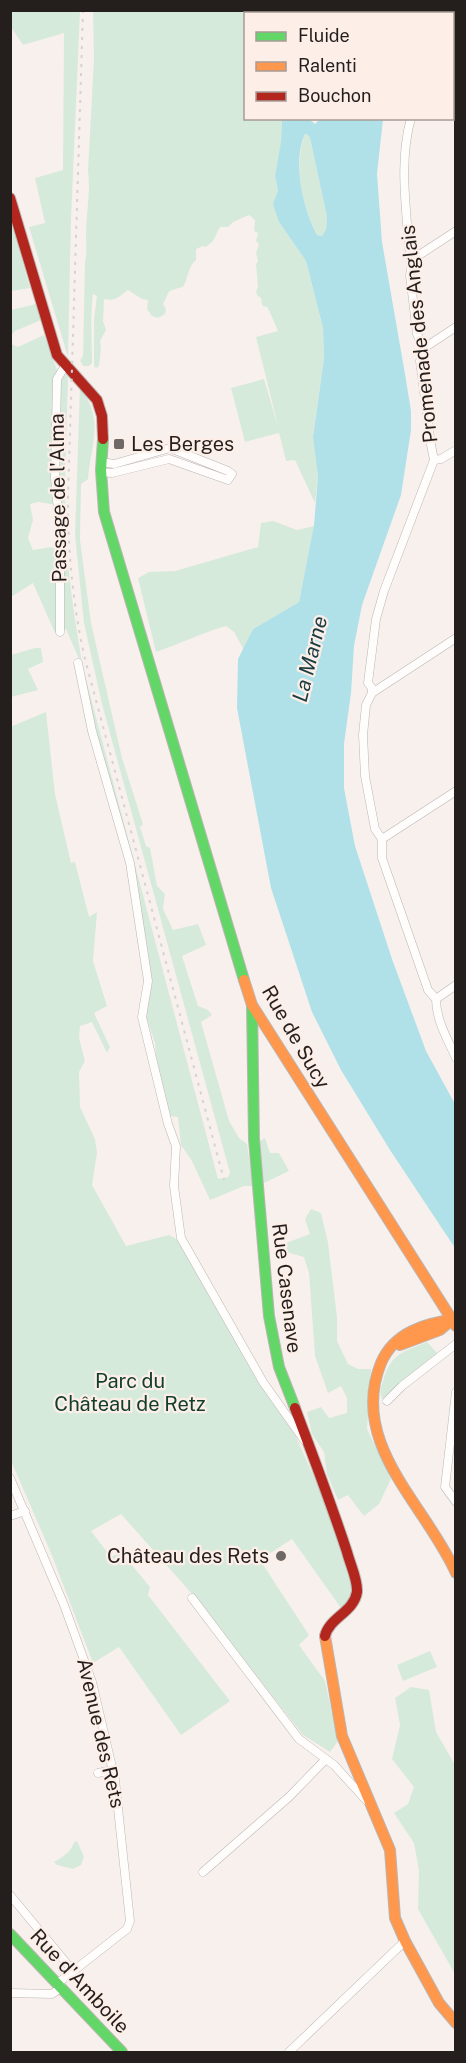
<svg xmlns="http://www.w3.org/2000/svg" width="466" height="2063" viewBox="0 0 466 2063" font-family="'Public Sans',sans-serif">
<style>
.green{fill:#d6eadc;fill-rule:evenodd}
.water{fill:#b0e1e9;fill-rule:evenodd}
.lines{fill:none;stroke-linecap:round;stroke-linejoin:round}
.street-casing{stroke:#bcb6b3;stroke-width:9}
.fast-casing{stroke:#bcb6b3;stroke-width:12}
.slow-casing{stroke:#bcb6b3;stroke-width:12}
.jam-casing{stroke:#bcb6b3;stroke-width:12}
.street{stroke:#fefdfc;stroke-width:8}
.fast{stroke:#63d668;stroke-width:10}
.slow{stroke:#ff974d;stroke-width:10}
.jam{stroke:#b3261e;stroke-width:10}
.rail{stroke:#d5d3d2;stroke-width:2;stroke-dasharray:3 6;stroke-linecap:butt}
.poi-dot{fill:#6e6866;stroke:#fdefe8;stroke-width:2}
.labels{text-anchor:middle;stroke-width:4.5;stroke-linejoin:round;paint-order:stroke}
.street-label{font-size:20px;fill:#241f1d;stroke:#fdefe8}
.poi-label{font-size:20px;fill:#241f1d;stroke:#fdefe8;text-anchor:start}
.park-label{font-size:20px;fill:#10402c;stroke:#fdefe8}
.water-label{font-size:21px;font-style:italic;fill:#193d43;stroke:#fdefe8}
</style>
<rect width="100%" height="100%" fill="#f8f0ed"/>
<g class="green">
<path d="M10 11H80L71 219 68 357 29 227 45 223 35 178 63 170 64 33 23 45 11 27Z"/>
<path d="M93 11H311L309 14H246V118L282 119 281 145 275 176 278 191 279 222 306 261 323 328 324 358 313 436 318 477 315 503 295 460 286 461 279 433 245 442 231 388 264 379 279 430 256 337 278 331 269 310 267 307 263 306 261 302 262 299 257 295 256 291 258 287 256 264 258 261 256 253 259 244 256 241 258 233 254 231 255 220 249 215 233 222 228 227H220L213 241 206 247 203 246 196 249V260C188 266 188 279 183 287 164 292 171 290 163 304L166 309 165 314 158 318 152 316 147 309 148 300 142 299 128 290C120 296 115 302 104 299L103 321 106 330 100 341 101 349 99 366 96 368 94 366V319L97 296 93 294C90 317 92 339 92 363L89 366H83L80 360 83 356 85 263C87 253 86 245 86 234 86 213 91 192 88 171L94 58Z"/>
<path d="M305 134H307L310 138 327 217 326 229 322 236 317 235C302 205 293 166 305 134Z"/>
<path d="M10 217 30 288 11 291H10Z"/>
<path d="M36 304 41 320 15 331 11 336V310Z"/>
<path d="M44 335 57 370 59 374 63 373 68 377C67 420 65 462 65 505 65 560 74 615 83 668L218 1179 228 1177 230 1173 102 704 84 623 75 535 80 387C105 422 91 441 88 479L81 484 80 540 91 623 122 758 143 824 140 827 146 846 150 848 157 886 165 894 163 909 173 930 198 924 206 945 182 956 198 1006 208 1010 212 1015 201 1022 229 1121 239 1138 247 1144 253 1186H244L210 1200 192 1161 181 1145 178 1117 170 1116 157 1065 155 1043 146 1016 150 978 136 899 103 762 83 668 66 629 55 633 33 583 11 597V344L18 347ZM38 502 63 506 62 552 51 547 33 550 28 538 33 520 30 504Z"/>
<path d="M273 521 297 530 314 526 299 602 253 629 244 650 234 632 226 626C201 633 180 644 156 652L138 578 149 572 175 571 258 547 261 523Z"/>
<path d="M35 648H41L43 662 28 669 38 690 11 697V655Z"/>
<path d="M46 712 55 794 71 863 75 862 89 917 97 912 93 961 107 1006 94 1013 110 1047 107 1053 92 1022 80 1026 79 1038 85 1061 79 1072 80 1107 95 1139 97 1153 92 1185 126 1246 169 1235 178 1240 288 1419 322 1495 352 1582V1597L341 1608 292 1539 260 1560 309 1635 299 1645 325 1681 338 1741 330 1752 303 1735 193 1595 121 1514 91 1531 111 1557 121 1552 150 1587 148 1595 230 1701 181 1735 119 1647 93 1663 51 1553 11 1461 10 727Z"/>
<path d="M265 1138 270 1153H279L289 1171 262 1184 258 1142Z"/>
<path d="M311 1209 321 1213 328 1243 337 1317V1341L348 1364 358 1369H371L367 1429 391 1479 379 1504 364 1516 348 1495 338 1500 327 1474 324 1452 312 1434 307 1412 321 1407 329 1418 347 1413V1398L341 1386 328 1393 315 1356 309 1273 304 1257 286 1252V1243L310 1234 305 1219Z"/>
<path d="M427 1342 437 1353 382 1399C379 1392 381 1388 383 1381 391 1353 403 1352 427 1342Z"/>
<path d="M430 1651 437 1667 403 1681 397 1665Z"/>
<path d="M411 1687 429 1690 436 1732 455 1765V1974L418 1909 419 1871 414 1843 394 1813 408 1804 414 1787 392 1759 400 1725 395 1698Z"/>
<path d="M77 1841 84 1857 81 1865 73 1869 57 1865 54 1862C63 1857 71 1852 74 1842Z"/>
</g>
<g class="water">
<path d="M388 10H452V11L449 14 384 13Z"/>
<path d="M311 11V10L375 11 374 14 309 13Z"/>
<path d="M282 119H309L315 124 320 119H383L377 174 382 242 405 374 411 411V430L401 495 362 605 354 646 351 693 344 744V788L355 846 392 959 426 1051 455 1104V1248L390 1150 341 1070 312 1012 271 888 237 708 238 659 253 629 299 602 314 525 318 477 313 437 324 358 323 328 306 261 279 222 273 204 278 191 275 176 281 142ZM305 134H307L310 138 327 217 326 229 322 236 317 235C303 208 292 163 305 134Z"/>
</g>
<g class="lines">
<g class="street-casing">
<g id="street">
<path d="M452 57 456 49"/>
<path d="M411 118C399 161 406 205 409 248L413 259 410 275 417 334 424 348 420 361 431 445 434 460 384 591 376 619 368 683 372 688V693L366 705 363 735 365 776 375 829 382 839V858L428 990 436 999C436 1020 447 1038 456 1058"/>
<path d="M413 259 456 231"/>
<path d="M424 348 456 327"/>
<path d="M434 460 441 459 456 450"/>
<path d="M101 472 112 473 169 459 228 480 232 474 228 471 170 448 114 464 101 462"/>
<path d="M60 632V532L55 478 57 379 65 366"/>
<path d="M78 663 92 731 130 863 148 981 142 1017 168 1124 176 1146 174 1186 181 1238 263 1382 304 1440"/>
<path d="M372 693 456 638"/>
<path d="M382 839 456 791"/>
<path d="M436 999 456 985"/>
<path d="M456 1392 445 1487 456 1502"/>
<path d="M387 1401 402 1386 456 1344"/>
<path d="M10 1478 64 1605 92 1682 115 1780 130 1921 127 1929 58 1983"/>
<path d="M10 1516 25 1511"/>
<path d="M192 1598 299 1739 334 1765 366 1800"/>
<path d="M98 1773 113 1770"/>
<path d="M203 1872 289 1797 325 1760"/>
<path d="M10 1895 73 1971"/>
<path d="M10 1993 52 1994 62 1987"/>
<path d="M289 2052 405 1941"/>
</g>
</g>
<g class="fast-casing">
<g id="fast">
<path d="M103 439 101 470 104 512 244 980"/>
<path d="M252 1005 254 1139 269 1316 279 1367 295 1408"/>
<path d="M10 1934 122 2052"/>
</g>
</g>
<g class="slow-casing">
<g id="slow">
<path d="M244 980 252 1005 456 1326"/>
<path d="M456 1319C426 1323 394 1332 381 1363 348 1444 426 1505 456 1573"/>
<path d="M400 1345 440 1330 453 1319"/>
<path d="M325 1636 342 1736 390 1850 395 1918 405 1941 439 2003 456 2023"/>
</g>
</g>
<g class="jam-casing">
<g id="jam">
<path d="M10 198 57 355 97 400 102 416 103 439"/>
<path d="M295 1408C313 1456 331 1503 347 1552 350 1564 358 1580 357 1592 354 1612 329 1618 325 1636"/>
</g>
</g>
<use href="#street" class="street"/>
<use href="#fast" class="fast"/>
<use href="#slow" class="slow"/>
<use href="#jam" class="jam"/>
<path class="rail" d="M83 10 68 498C68 553 73 606 85 659L224 1180"/>
</g>
<g class="poi-dot">
<rect x="113" y="438" width="12" height="12" rx="3"/>
<circle cx="281" cy="1556" r="6"/>
</g>
<g class="labels">
<g class="street-label">
<text transform="translate(419 334) rotate(-96)" y="7">Promenade des Anglais</text>
<text transform="translate(58 498) rotate(-91)" y="7">Passage de l'Alma</text>
<text transform="translate(296 1037) rotate(60)" y="7">Rue de Sucy</text>
<text transform="translate(287 1288) rotate(83)" y="7">Rue Casenave</text>
<text transform="translate(101 1733) rotate(77)" y="7">Avenue des Rets</text>
<text transform="translate(80 1981) rotate(47)" y="7">Rue d'Amboile</text>
</g>
<g class="poi-label">
<text x="131" y="451">Les Berges</text>
<text x="269" y="1563" text-anchor="end">Château des Rets</text>
</g>
<g class="park-label">
<text x="130" y="1388">Parc du<tspan x="130" dy="23">Château de Retz</tspan></text>
</g>
<g class="water-label">
<text transform="translate(310 659) rotate(-76)" y="7">La Marne</text>
</g>
</g>
<rect width="466" height="2063" fill="none" stroke="#241f1d" stroke-width="24"/>
<rect x="244" y="12" width="210" height="108" fill="#fdefe8" stroke="#a69c97" stroke-width="1.5"/>
<rect x="256" y="32" width="30" height="9" fill="#63d668" stroke="#a69c97" stroke-width="1.5"/>
<text x="298" y="42" font-size="18" fill="#241f1d">Fluide</text>
<rect x="256" y="62" width="30" height="9" fill="#ff974d" stroke="#a69c97" stroke-width="1.5"/>
<text x="298" y="72" font-size="18" fill="#241f1d">Ralenti</text>
<rect x="256" y="92" width="30" height="9" fill="#b3261e" stroke="#a69c97" stroke-width="1.5"/>
<text x="298" y="102" font-size="18" fill="#241f1d">Bouchon</text>
</svg>
